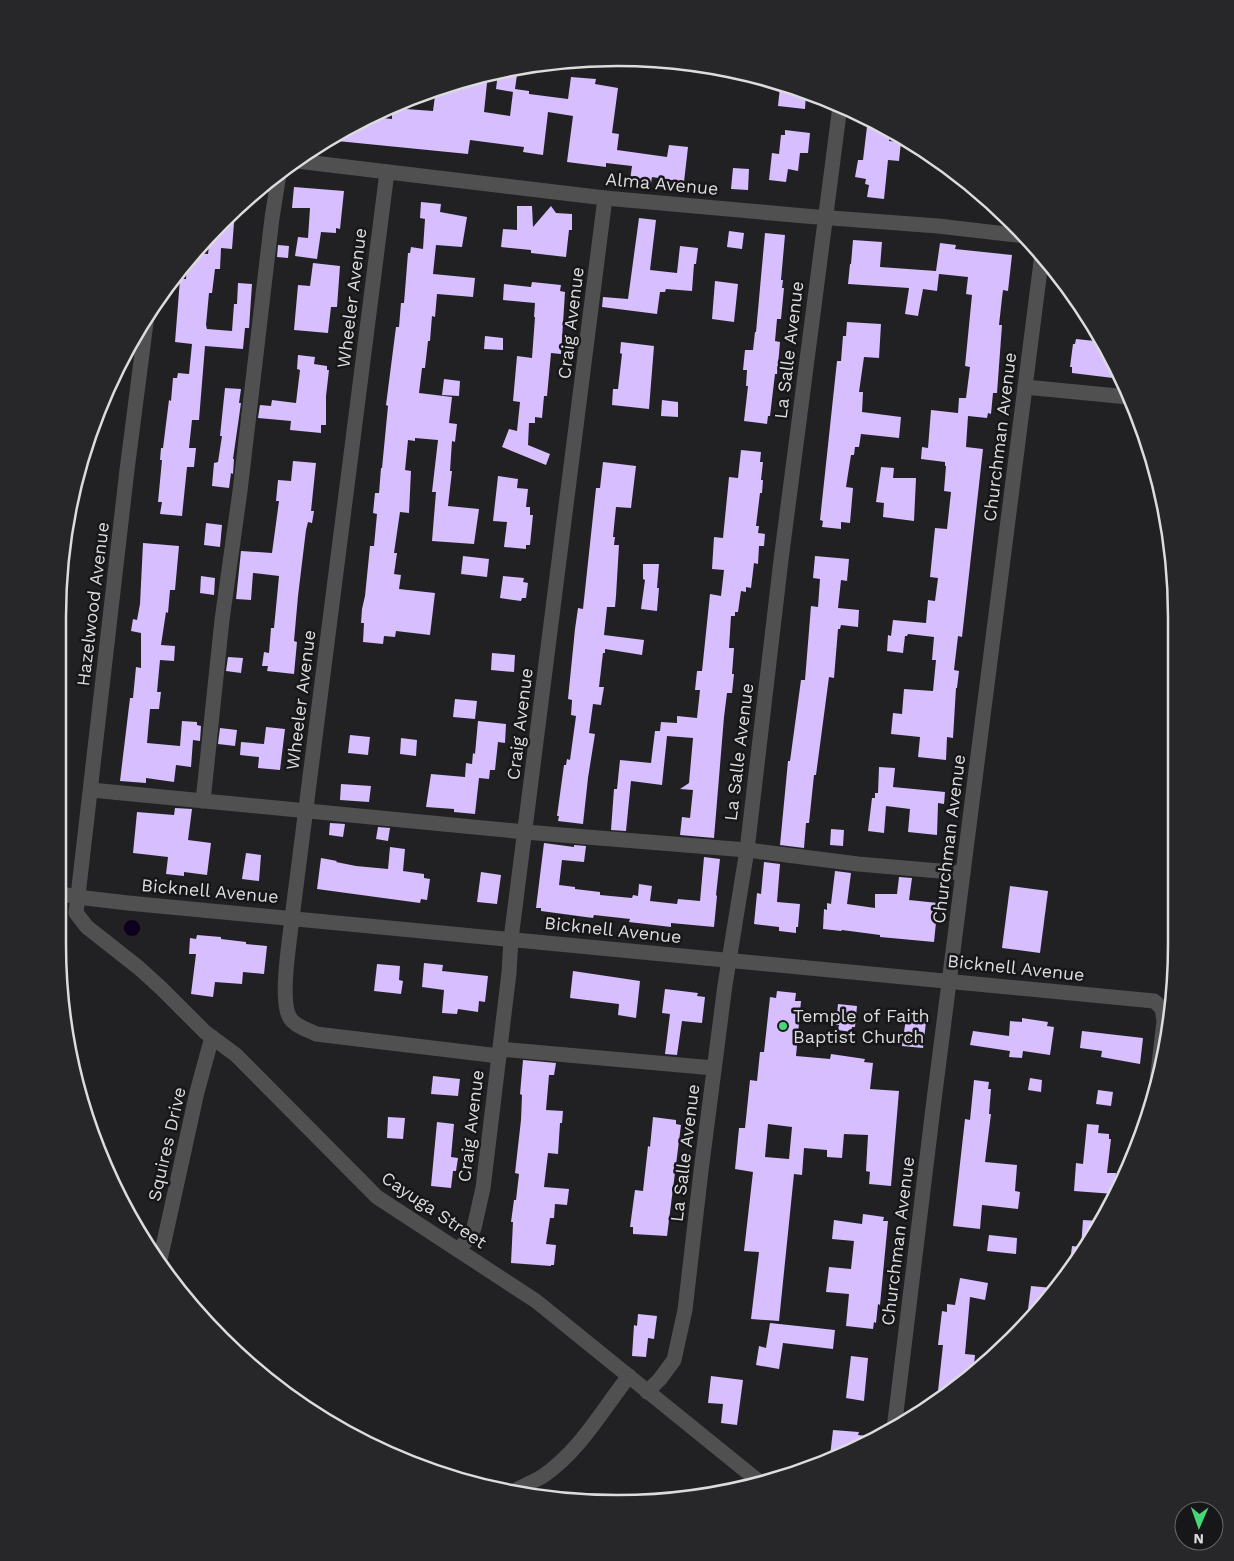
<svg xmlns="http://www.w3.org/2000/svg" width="1234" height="1561" viewBox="0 0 1234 1561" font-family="'Work Sans',sans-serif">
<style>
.water{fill:#0d001f}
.building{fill:#d6beff;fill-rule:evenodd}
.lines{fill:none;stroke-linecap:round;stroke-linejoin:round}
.street{stroke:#505051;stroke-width:15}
.poi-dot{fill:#47d779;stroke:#171619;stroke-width:2}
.labels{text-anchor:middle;stroke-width:5;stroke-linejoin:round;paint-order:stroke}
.street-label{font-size:18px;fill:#dcdbde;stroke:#171619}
.poi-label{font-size:18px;fill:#dcdbde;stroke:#171619;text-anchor:start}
.rim{fill:none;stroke:#dcdbde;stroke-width:2.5}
</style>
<rect width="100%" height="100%" fill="#212023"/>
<circle class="water" cx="132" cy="928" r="8"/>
<g class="building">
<path d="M518 68 515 89 529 91V94L568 99 571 77 596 79 595 84 618 88 612 133 619 134 617 150 667 157 669 145 688 147 684 182 652 177 651 183 630 180 632 166 606 163V167L567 162 573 116 548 112 543 155 523 152 524 147 470 140 468 154 327 140 337 133 372 117 392 119V108L433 111 436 88 465 81 487 83 484 112 510 116 513 92 496 89 498 73Z"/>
<path d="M780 87 793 88 806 93 805 109 778 106Z"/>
<path d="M868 118 890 131 889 141 901 142 899 161 888 160 884 199 867 197 869 185 865 184 866 179 855 177 858 160H863Z"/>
<path d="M785 130 810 133 808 153H800L798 171 788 169 786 182 769 180 772 153 779 154 781 135H785Z"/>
<path d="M733 168 749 169 748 190 731 189Z"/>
<path d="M294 187 344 191 340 229 336 228V233L321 232 317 259 295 256 298 237 308 238 310 208H292Z"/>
<path d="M421 202 441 204 440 212 467 217 462 247 436 245 433 274 475 278 473 297 437 294 435 317 432 316 430 341H428L425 368H422L419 393 452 397 449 423 457 424 455 442 452 441 450 471H452L448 506 479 509 474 544 432 541 436 492H432L438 440 415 438V441L408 440 405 470 411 471 409 513 400 512 394 553H397L394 574 401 575 399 589 435 593 430 635 396 631 395 637 384 636 383 644 363 642 364 623H361L362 609 365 596 370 546H374L377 514 373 513 375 493H379L381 468H382L388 406 386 405 396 327H399L401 303H404L408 253H410L411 247 423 249 425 219 420 218Z"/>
<path d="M517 206H532L533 227 551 206 556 213 572 214V230H569L566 257 531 253V250L501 247 503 229 517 230Z"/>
<path d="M235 210 232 249 221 248 220 269H215L212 293H209L206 325 207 329 232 331 234 304H237L238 283 252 284 249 328H245L243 349 205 346 199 420H192L189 448H196L194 467H187L182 516 160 514 162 502H158L162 460H160L161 448H163L169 400 171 401 173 378H177L178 373 189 374 192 344 175 342 180 279H186L187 261 195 253 208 254 210 237Z"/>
<path d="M639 218 656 220 650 270 677 273 680 246 698 248 696 264H694L692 291 666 289 665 292H660L657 314 602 307 603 297 628 299Z"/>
<path d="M729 231 744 233 742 249 727 247Z"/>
<path d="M765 233 785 235 781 280H783L782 288H784L781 319H777L775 341 780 342 779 354 777 374H775L770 416H768L767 424 744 421 748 386H746L747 370H743L745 350H753L755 332H756Z"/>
<path d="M853 240 882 242 880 267 936 271 940 243 956 245 955 249 1012 255 1008 291 1003 290 1002 298 999 325H1002L997 393H993L991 414 988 413 987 418 968 416 966 447 983 449 962 637 958 636 954 670 959 671 957 688H956L953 738 947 737 946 760 918 757 920 737 891 734 893 713 902 714 904 689 933 691 936 660H932L934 637 908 634 907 636H905L903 653 887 651 888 635 891 636 893 620 926 623 928 600 935 601 938 578 930 577 935 528 947 529 951 492 944 491 946 466H945V462L921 459 922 447 928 448 931 410 958 413 959 398H966L970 367 965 366 972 295 966 294 968 277 939 274 937 291 923 289 918 316 905 314 909 288 848 284 850 264H851Z"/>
<path d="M278 245 289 246 288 258 277 257Z"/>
<path d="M313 263 340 266 337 307H331L328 333 294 330 298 285 310 286Z"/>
<path d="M715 281 738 284 734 322 712 319Z"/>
<path d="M532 282 561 285 560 291 565 292 561 354 551 353 547 396H544L542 418 535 417V423H529L528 445 550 454 546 465 502 447 509 429 517 431 520 402 513 401 517 356 532 358 535 317H534L535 303 503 300 504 284 531 287Z"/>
<path d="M847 322 881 324 879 358 864 357 859 392H863L862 412 901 417 899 438 861 434 859 447H855L854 455H851L846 487 853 488 850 523 841 522V529L822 527 823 521 820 520 837 361H841L843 336H846Z"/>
<path d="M485 336 503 338V350L484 349Z"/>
<path d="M1076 339 1104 342 1114 366 1113 378 1072 373V367H1070L1073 344H1075Z"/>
<path d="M621 342 654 346 649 409 612 405 613 389H618L622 354 620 353Z"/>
<path d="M298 355 315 357 314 364 327 366V370H329L326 396V425H321V433L290 430 291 421 258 418 260 405 271 406 272 400 296 403 300 370 297 369Z"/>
<path d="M444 379 460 381 459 396 442 395Z"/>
<path d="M225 388 241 389 239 403H241L233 459H234L233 474 231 473 229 488 212 486 214 463 218 462 222 436H220Z"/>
<path d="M662 400 678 402V417L661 416Z"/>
<path d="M741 450 761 452 760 462H763L761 480H763L762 493H760L756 526H759L758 533 765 534 764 546H759L758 564 754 563 751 588 746 587V592L741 591 738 612H735V616H731L729 648H734L732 674H734L732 693H727L724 717 714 838 680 835 682 817 690 818 693 790 680 789 689 783 693 738 667 736 662 785 631 781 626 831 611 830 614 789H617L620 760 651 763 655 731H660L661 722 677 723V716L697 718 700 690H695L697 671H702L710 594 721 596 724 570 712 569 714 537 723 538 729 477 738 478Z"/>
<path d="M293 461 316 463 311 511H314L312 523 308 522 306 530 298 596 294 641 297 642 294 674 267 671 268 666H262L264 652 269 653 271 628H274L279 576 253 573 251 600 236 599 241 551 272 553 279 501H276L278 480 291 481Z"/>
<path d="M603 462 636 466 631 508 616 507 613 537H615L614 545H619L616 596 615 607H607L604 635 644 640 642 655 605 649V653H603L599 687H604L601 705 593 704 589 733 595 734 588 778 583 824 558 821 559 816H557L564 765H566L567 759 570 760 576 716 571 715 572 701V700L568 699 575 629 578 608 583 609 596 488H600Z"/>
<path d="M881 467 894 468 893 478H916L914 521 883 517 884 503 876 502Z"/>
<path d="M498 476 518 479 517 488 528 489 526 507H530V515H533L530 545H526V549L504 547 507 522 493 521Z"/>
<path d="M206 523 222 525 220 547 204 545Z"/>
<path d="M143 543 179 546 175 590H170L168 613 166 612 161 645 175 646 174 661 160 660 157 692H161L159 709H150L147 743 180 746 182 721 197 722V725L201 726 200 741 193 740 191 767 176 765 174 782 146 778V783L120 781 130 698H133L136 667 141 668V633L131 631 133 619 137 620 140 604Z"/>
<path d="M463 556 489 559 487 577 461 574Z"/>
<path d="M815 556 849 559 847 581 841 580 838 608 859 610 858 627 841 625 840 629H838L834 678 829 677 816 775H814L809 823H806L804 848 780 845 788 761H790L801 680H805L811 606 818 607 820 579 813 578Z"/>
<path d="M643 564H659L657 588H659L657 611 641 609 645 580 643 579Z"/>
<path d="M201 576 215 578 214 595 200 593Z"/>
<path d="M503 576 524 578 523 582 528 583 526 598H522L521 601 500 598Z"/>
<path d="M492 653 515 655 514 672 491 670Z"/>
<path d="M228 657 243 658 241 673 226 671Z"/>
<path d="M455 699 477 701 475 719 453 717Z"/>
<path d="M478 721 506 724 505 743 498 742 495 770H490L489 779 479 778 475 814 454 812V809L426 807 431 774 465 777 466 763 472 764 473 753 475 754Z"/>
<path d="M266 727 285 729 280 770 258 768 259 757 240 755 241 742 264 744Z"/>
<path d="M220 728 237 730 235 746 218 744Z"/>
<path d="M350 735 370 737 368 755 348 753Z"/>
<path d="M401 738 417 740 416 756 400 754Z"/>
<path d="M879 767 895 768 893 787 945 792 944 804 938 803 937 835 908 832 910 809 886 806 884 833 868 831 872 798H875V793H878Z"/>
<path d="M341 784 371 786 369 802 340 800Z"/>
<path d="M175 808 192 809 188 840 211 843 207 875 184 872V876L166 874 168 857 133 853 137 812 174 815Z"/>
<path d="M330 823 345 824 343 837 329 835Z"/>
<path d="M378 827 390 828 388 841 376 839Z"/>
<path d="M831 829 844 830 843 846 830 845Z"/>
<path d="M544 843 574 847V845L586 846 584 862 562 860 559 885 575 887V889L600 892V895L632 898 633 895 638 896 639 884 652 886 650 901 677 904 678 899 700 901 704 857 720 859 716 895 717 896 714 927 671 923V927L629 922 630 919 594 915 593 918 541 911V908H536Z"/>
<path d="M390 847 405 849 403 871 424 874V878L430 879 427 900 421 899 420 903 317 889 321 858 337 861 336 862 356 866 388 869Z"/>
<path d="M246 853 261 855 259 881 242 879Z"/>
<path d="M764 862 780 864 777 902 800 904 798 927H796V933L779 931V927L754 924 757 893 761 894Z"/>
<path d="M835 871 851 873 847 904 875 908V894H897L899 877 912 878 909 900 938 903 934 942 880 937V935L842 930 841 931 823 929 824 909 827 910V903L831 904Z"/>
<path d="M481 872 501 875 497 904 477 902Z"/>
<path d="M1010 886 1048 891 1040 953 1002 948Z"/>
<path d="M197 935 221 937V939L246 942V944L267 946 264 974 243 972 242 984 215 982 213 997 191 994 196 954H189L190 938 196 939Z"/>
<path d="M424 963 443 965 442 971 488 976 485 1002 479 1001 478 1012 458 1009 457 1014 442 1013 444 990 422 987Z"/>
<path d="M377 964 400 966 399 980 403 981 401 994 374 991Z"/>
<path d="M573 971 640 981 636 1018 618 1015 619 1004 570 998Z"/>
<path d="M665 989 698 993 697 996 705 997 702 1023 682 1021 677 1055 665 1054 670 1014 662 1013Z"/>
<path d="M777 991 796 993 795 1001H801L796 1056 830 1059 831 1054 865 1059 864 1062 873 1063 870 1089 899 1091 891 1186 869 1184 870 1172 866 1171 868 1135 844 1134 842 1158 827 1157V1150L804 1148 802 1175 794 1174 779 1321 751 1319 759 1252 744 1251 753 1172 735 1169 739 1128H745L750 1080 757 1081 760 1052H764L770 997 776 998ZM768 1124 792 1127 789 1159 765 1157Z"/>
<path d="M838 1004 857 1006 855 1027H852L851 1032 838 1030 839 1025H836Z"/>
<path d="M907 1011 927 1013 923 1048 902 1046Z"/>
<path d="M1022 1018 1048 1022 1047 1026 1054 1027 1050 1055 1023 1051 1022 1058 1009 1057 1010 1051 970 1045 973 1031 1009 1036 1010 1021 1022 1022Z"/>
<path d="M1082 1031 1143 1038 1140 1064 1101 1057 1102 1051 1080 1048Z"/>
<path d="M523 1060 556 1063 554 1075H549L546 1110 563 1111 562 1123H560L558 1154 548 1153 544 1187 569 1189 567 1205 555 1204 554 1218H550L546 1244 556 1245 554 1265H551V1266L511 1263 513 1222H511L514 1200H516L519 1174 515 1173 521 1120 522 1095 520 1094Z"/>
<path d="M433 1076 460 1079 458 1096 431 1094Z"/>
<path d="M1030 1078 1042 1080 1041 1092 1028 1090Z"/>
<path d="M974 1080 989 1082 988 1089H991L989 1114H991L985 1162 1017 1165 1015 1191 1020 1192 1018 1209 982 1205 980 1229 953 1226 965 1119 970 1120Z"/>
<path d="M1098 1090 1113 1092 1111 1106 1096 1104Z"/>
<path d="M388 1117 405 1118 403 1139 387 1138Z"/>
<path d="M653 1117 676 1120V1124L681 1125 667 1236 633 1234V1227H630L635 1190 643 1191 648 1146 650 1147Z"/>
<path d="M437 1122 454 1124 451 1157 458 1158 456 1171H453L451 1188 431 1186Z"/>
<path d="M1087 1124 1099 1125 1098 1133 1109 1134V1139H1111L1107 1173H1116L1114 1194 1074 1191 1076 1163 1083 1164Z"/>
<path d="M863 1214 884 1217 883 1221H888L880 1305 878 1304 876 1323 874 1322 873 1329 846 1326 849 1294 826 1292 829 1267 851 1269 854 1241 832 1239 834 1220 862 1224Z"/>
<path d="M1083 1220 1100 1221 1082 1255 1069 1270 1072 1246 1081 1247Z"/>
<path d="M989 1235 1017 1238 1016 1254 987 1251Z"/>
<path d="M960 1278 988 1283 985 1300 970 1297 965 1354 975 1355 973 1374 937 1400 943 1345H938L942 1311 947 1312V1304L955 1305Z"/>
<path d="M1031 1286 1053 1288 1027 1317Z"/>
<path d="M638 1314 657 1316 654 1339 648 1338 646 1357 632 1356 634 1325 637 1326Z"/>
<path d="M770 1323 835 1330 833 1349 783 1343 779 1369 756 1365 759 1346 766 1348Z"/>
<path d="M851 1356 868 1358 864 1401 846 1398Z"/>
<path d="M711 1376 743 1380 737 1425 721 1423 723 1404 708 1403Z"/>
<path d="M833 1430 859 1432 858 1435 876 1437 830 1456Z"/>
</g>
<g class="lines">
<g class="street">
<path d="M297 161 605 198 805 216 938 226 1025 236"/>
<path d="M387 172 292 918C290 939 279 1001 290 1018 295 1026 308 1030 316 1034L499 1056"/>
<path d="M147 315 127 470 76 913 87 927 139 968 161 988 205 1032 236 1055 377 1197 536 1301 762 1484"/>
<path d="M1025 387 1128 397"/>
<path d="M91 790 525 832 747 850 858 864 963 873"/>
<path d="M203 801 222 620 240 491 272 218 279 174"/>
<path d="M58 893 77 897 128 903 1154 1001 1162 1008 1164 1021 1157 1081"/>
<path d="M500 1049 714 1068"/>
<path d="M458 1250 467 1240 474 1228 483 1188 509 973 511 939 605 198"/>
<path d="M160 1260 197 1092 212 1037"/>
<path d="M647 1392 660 1379 674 1360 685 1310 701 1171 725 985 747 850 781 560 840 106"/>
<path d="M894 1429 934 1100 1042 254"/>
<path d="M516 1490C525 1485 535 1481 543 1476 579 1452 603 1409 629 1376"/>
</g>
</g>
<circle class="poi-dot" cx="783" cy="1026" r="5"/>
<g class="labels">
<g class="street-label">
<text transform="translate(662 184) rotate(5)" y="6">Alma Avenue</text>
<text transform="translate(352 298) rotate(-83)" y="6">Wheeler Avenue</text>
<text transform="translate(571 323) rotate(-83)" y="6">Craig Avenue</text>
<text transform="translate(789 350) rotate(-83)" y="6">La Salle Avenue</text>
<text transform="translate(1000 437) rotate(-83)" y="6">Churchman Avenue</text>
<text transform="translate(93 604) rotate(-83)" y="6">Hazelwood Avenue</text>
<text transform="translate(301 700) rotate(-83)" y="6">Wheeler Avenue</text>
<text transform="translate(520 724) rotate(-83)" y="6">Craig Avenue</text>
<text transform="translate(739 752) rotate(-83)" y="6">La Salle Avenue</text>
<text transform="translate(949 839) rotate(-83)" y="6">Churchman Avenue</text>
<text transform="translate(210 891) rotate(5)" y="6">Bicknell Avenue</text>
<text transform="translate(613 930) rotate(6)" y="6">Bicknell Avenue</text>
<text transform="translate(1016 968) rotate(6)" y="6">Bicknell Avenue</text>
<text transform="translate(471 1126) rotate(-83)" y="6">Craig Avenue</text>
<text transform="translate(167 1144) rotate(-77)" y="6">Squires Drive</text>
<text transform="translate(685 1153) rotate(-83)" y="6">La Salle Avenue</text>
<text transform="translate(434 1210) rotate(34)" y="6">Cayuga Street</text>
<text transform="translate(898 1241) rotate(-83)" y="6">Churchman Avenue</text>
</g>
<g class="poi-label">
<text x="793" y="1022">Temple of Faith<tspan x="793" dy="21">Baptist Church</tspan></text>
</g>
</g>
<path d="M0 0H1234V1561H0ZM617 66H617A551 551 0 0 1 1168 617V944A551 551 0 0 1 617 1495H617A551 551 0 0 1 66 944V617A551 551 0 0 1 617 66Z" fill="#272629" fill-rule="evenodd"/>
<path class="rim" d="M617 66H617A551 551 0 0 1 1168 617V944A551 551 0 0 1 617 1495H617A551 551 0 0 1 66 944V617A551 551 0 0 1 617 66Z"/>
<g transform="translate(1199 1526) rotate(182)"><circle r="24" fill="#171619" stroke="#666568"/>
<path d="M0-4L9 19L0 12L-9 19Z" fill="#47d779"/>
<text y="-8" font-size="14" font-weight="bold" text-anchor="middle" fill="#dcdbde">N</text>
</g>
</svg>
